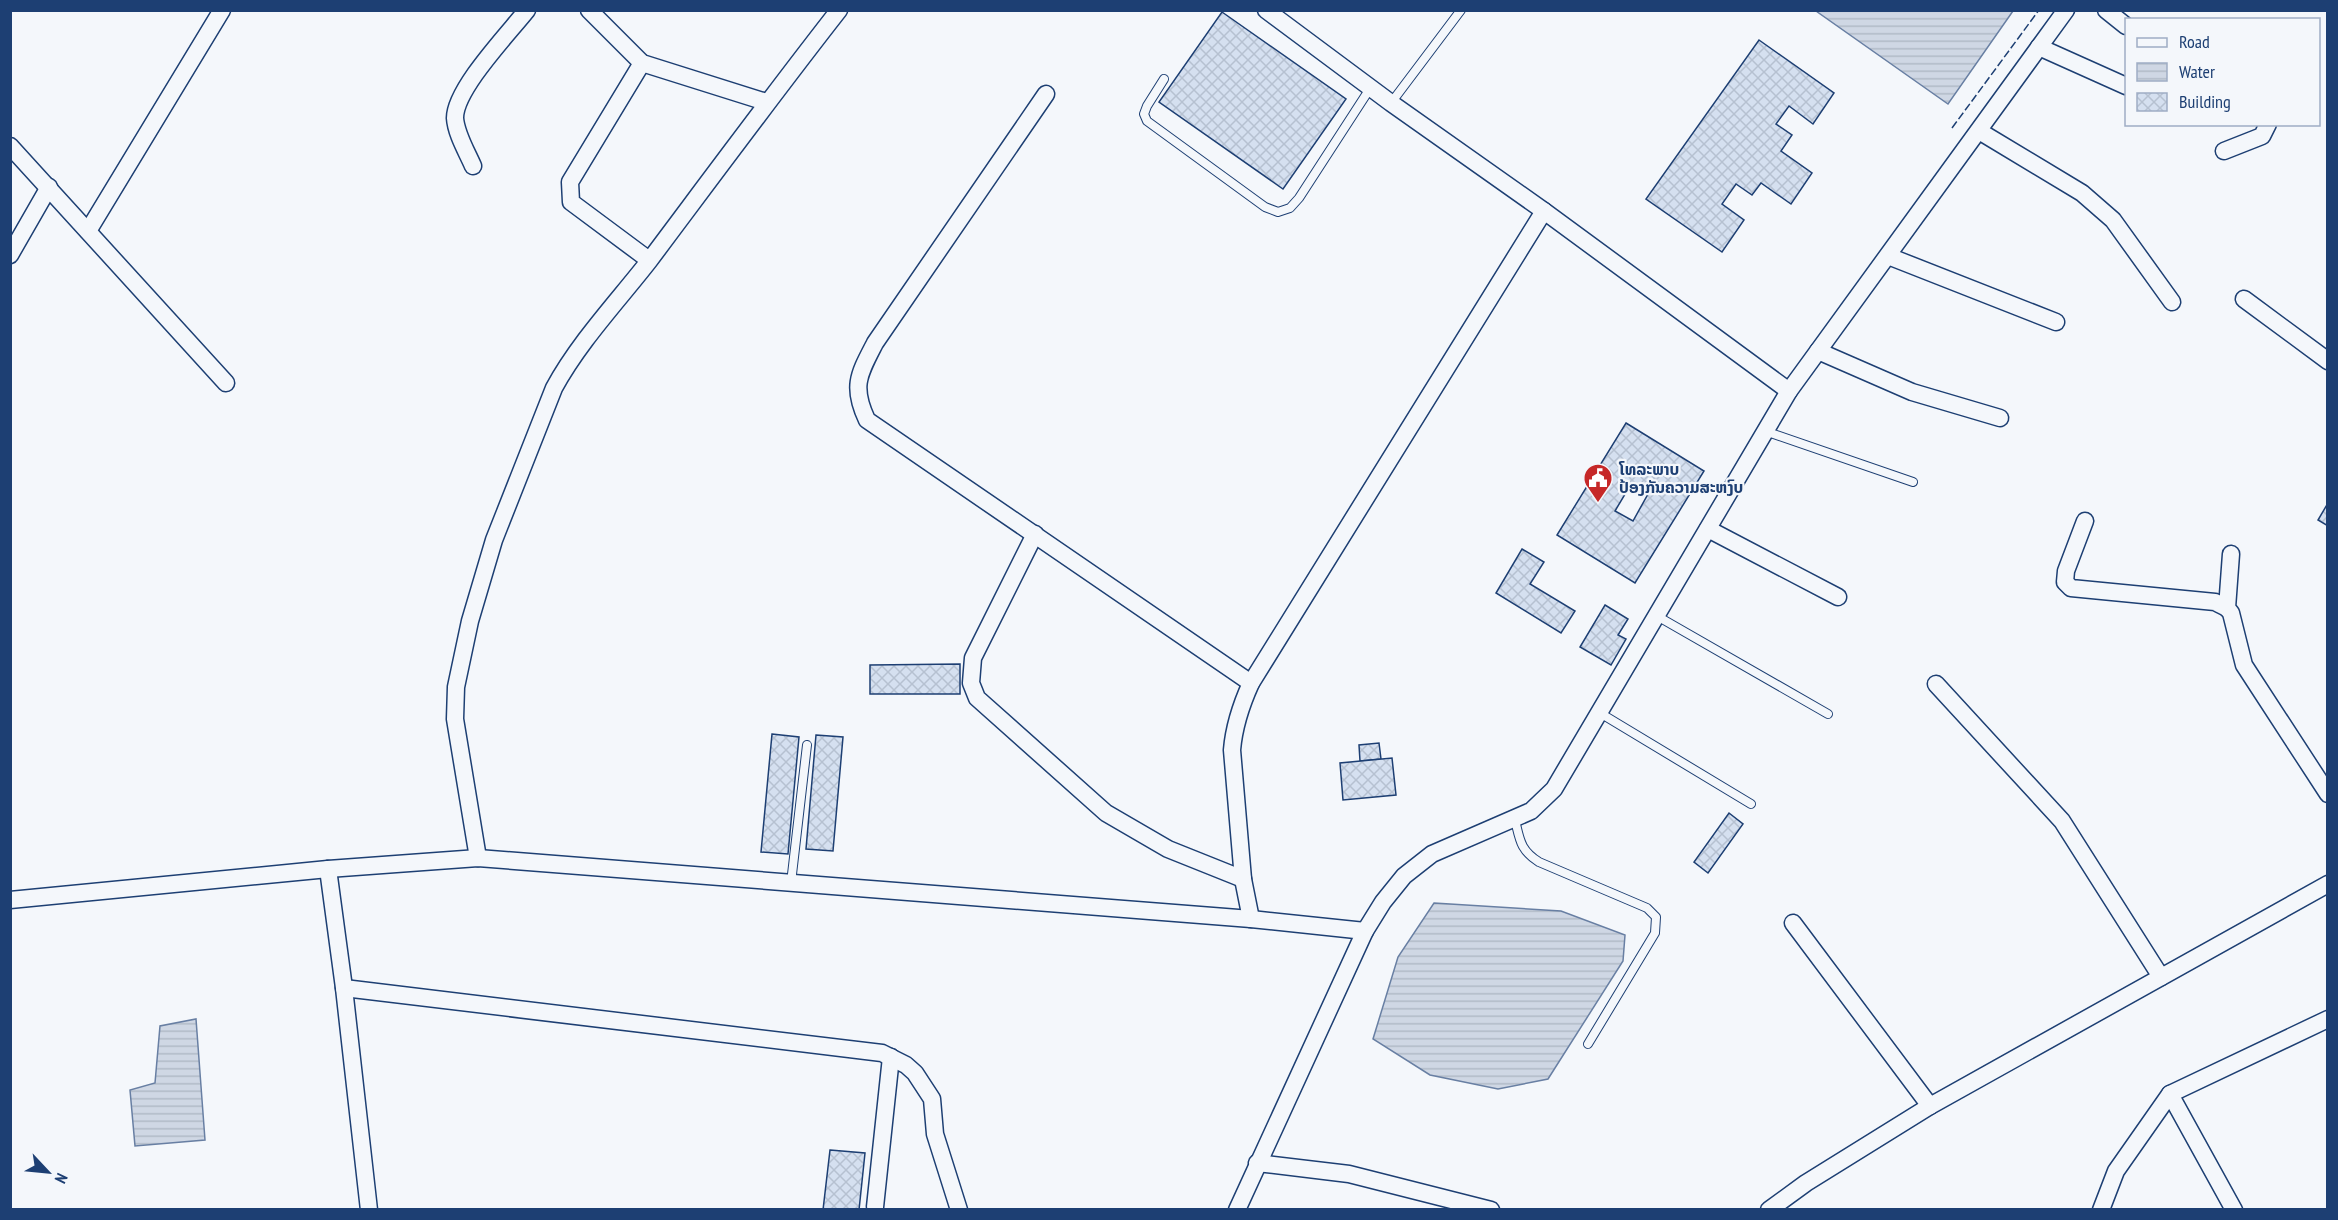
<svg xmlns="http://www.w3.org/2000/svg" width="2338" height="1220" viewBox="0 0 2338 1220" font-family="'PT Sans Narrow','Noto Sans Lao',sans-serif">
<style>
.water{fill:url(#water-rules);stroke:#687fa3;stroke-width:1.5}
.building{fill:url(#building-cross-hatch);stroke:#1d3f73;stroke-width:1.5;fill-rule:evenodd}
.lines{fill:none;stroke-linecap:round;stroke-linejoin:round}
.service-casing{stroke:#1d3f73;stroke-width:10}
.minor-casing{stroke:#1d3f73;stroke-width:19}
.service{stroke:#f4f7fb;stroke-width:8}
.minor{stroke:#f4f7fb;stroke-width:16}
.fence{stroke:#1d3f73;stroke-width:1.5;stroke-dasharray:8 3;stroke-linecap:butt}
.labels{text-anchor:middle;stroke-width:4.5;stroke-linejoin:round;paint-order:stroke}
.poi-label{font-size:16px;font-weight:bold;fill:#1d3f73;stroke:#f4f7fb;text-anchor:start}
</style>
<defs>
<pattern id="water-rules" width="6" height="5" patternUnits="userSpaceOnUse" patternTransform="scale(1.5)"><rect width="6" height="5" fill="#cfd7e4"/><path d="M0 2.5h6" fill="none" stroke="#b1bac7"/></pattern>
<pattern id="building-cross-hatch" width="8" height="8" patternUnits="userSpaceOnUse" patternTransform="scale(1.5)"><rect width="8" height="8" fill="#d5e0f0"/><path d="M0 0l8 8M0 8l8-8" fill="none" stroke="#b6c1d1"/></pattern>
</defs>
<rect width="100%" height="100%" fill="#f4f7fb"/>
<g class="water">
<path d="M1816 11 2013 10V11L1948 104Z"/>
<path d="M1434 903 1561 911 1625 935 1623 961 1548 1079 1498 1089 1430 1075 1373 1039 1398 957Z"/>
<path d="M196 1019 205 1140 135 1146 130 1090 155 1083 160 1026Z"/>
</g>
<g class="building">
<path d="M1222 12 1346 99 1283 189 1159 102Z"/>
<path d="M1759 40 1834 93 1813 124 1789 106 1776 124 1792 135 1781 151 1812 173 1791 204 1761 183 1752 195 1736 184 1722 204 1744 220 1722 252 1646 199Z"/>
<path d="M1626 423 1704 471 1635 583 1557 535ZM1631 484 1648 494 1633 521 1615 511Z"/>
<path d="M2328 503V526L2318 520Z"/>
<path d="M1522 549 1544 562 1530 584 1575 611 1561 633 1496 593Z"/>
<path d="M1605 605 1628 619 1618 635 1626 639 1611 665 1580 647Z"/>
<path d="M960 664V694H870V665Z"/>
<path d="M772 734 799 737 788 854 761 852Z"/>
<path d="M816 735 843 737 833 851 806 849Z"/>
<path d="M1379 743 1381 759 1360 761 1359 745Z"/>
<path d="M1392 758 1396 795 1343 800 1340 763Z"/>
<path d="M1729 813 1743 824 1708 873 1694 862Z"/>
<path d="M830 1150 865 1153 859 1210H823Z"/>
</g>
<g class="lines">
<g class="service-casing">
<g id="service">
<path d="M1164 79 1147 106 1144 114 1147 121 1265 207 1278 212 1290 208 1299 198 1371 87"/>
<path d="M1391 103 1461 10"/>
<path d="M1765 431 1913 482"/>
<path d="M1657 616 1828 714"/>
<path d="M1600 713 1751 804"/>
<path d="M1515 820C1520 840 1520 850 1539 862L1647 908 1656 917 1655 933 1588 1044"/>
<path d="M791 883 807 745"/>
</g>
</g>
<g class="minor-casing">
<g id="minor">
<path d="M589 10 642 63 766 102"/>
<path d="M1266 10 1391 103 1544 211 1789 391"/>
<path d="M2106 10 2126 26"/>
<path d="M2039 47 2126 86"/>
<path d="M642 63 570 182 571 202 649 260"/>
<path d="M1046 94 875 343C859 374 851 386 867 420L1251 683"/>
<path d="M1979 131 2082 193 2113 220 2172 302"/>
<path d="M10 146 226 383"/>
<path d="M2224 151 2262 136 2268 124"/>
<path d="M473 166C467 152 456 134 455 118 455 89 508 34 527 10"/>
<path d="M88 231 222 10"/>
<path d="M10 255 49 187"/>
<path d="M1888 256 2056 322"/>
<path d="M2244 299 2328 361"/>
<path d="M1818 351 1912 392 2000 418"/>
<path d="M2085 521 2066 571 2065 582 2071 588 2215 602 2227 608"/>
<path d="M1708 529 1838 597"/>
<path d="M1035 534 973 658 971 683 977 698 1106 813 1168 849 1243 879"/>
<path d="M2231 554 2227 608 2231 613 2244 665 2328 794"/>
<path d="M1936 684 2062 821 2161 977"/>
<path d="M478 858 455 719 456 687 470 621 494 540 554 388C579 342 617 302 649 261 712 177 774 93 839 10"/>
<path d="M328 869 344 988 369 1210"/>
<path d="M10 900 328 869 478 858 1251 919 1365 931"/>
<path d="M1251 919 1243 879 1232 750C1234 726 1241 705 1251 683L1544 211"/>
<path d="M1793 923 1930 1106"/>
<path d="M344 988 882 1053 906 1065 915 1073 932 1099 935 1134 959 1210"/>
<path d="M2170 1094 2234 1210"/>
<path d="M1257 1163 1349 1174 1491 1210"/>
<path d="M875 1207 891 1057"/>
<path d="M1237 1210 1365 931 1383 902 1404 876 1432 854 1531 811 1554 789 1789 391 2066 10"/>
<path d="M1769 1210 1806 1183 1930 1106 2328 884"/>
<path d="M2101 1210 2116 1171 2170 1094 2328 1019"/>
</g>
</g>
<use href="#service" class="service"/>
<use href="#minor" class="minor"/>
<path class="fence" d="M1952 128 2039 10"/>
</g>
<defs>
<g id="civic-pin" transform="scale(1.5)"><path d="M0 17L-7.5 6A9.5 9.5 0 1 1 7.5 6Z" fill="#c62828" stroke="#f4f7fb"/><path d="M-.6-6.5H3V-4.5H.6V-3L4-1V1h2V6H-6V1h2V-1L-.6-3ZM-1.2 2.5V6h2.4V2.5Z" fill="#fff"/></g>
</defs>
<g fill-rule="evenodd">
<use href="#civic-pin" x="1598" y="478"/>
</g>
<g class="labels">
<g class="poi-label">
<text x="1619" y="475">ໂທລະພາບ<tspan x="1619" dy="18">ປ້ອງກັນຄວາມສະຫງົບ</tspan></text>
</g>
</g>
<rect width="2338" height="1220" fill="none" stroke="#1d3f73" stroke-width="24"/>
<rect x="2125" y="18" width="195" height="108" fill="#f4f7fb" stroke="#9eadc5" stroke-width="1.5"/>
<rect x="2137" y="38" width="30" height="9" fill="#f4f7fb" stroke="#9eadc5" stroke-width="1.5"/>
<text x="2179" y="48" font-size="18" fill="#1d3f73">Road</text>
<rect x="2137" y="63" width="30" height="18" fill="url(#water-rules)" stroke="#9eadc5" stroke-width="1.5"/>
<text x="2179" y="78" font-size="18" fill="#1d3f73">Water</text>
<rect x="2137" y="93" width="30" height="18" fill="url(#building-cross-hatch)" stroke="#9eadc5" stroke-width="1.5"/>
<text x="2179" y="108" font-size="18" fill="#1d3f73">Building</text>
<g transform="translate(48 1172) rotate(116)" stroke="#f4f7fb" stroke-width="4.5" paint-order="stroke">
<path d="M0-4.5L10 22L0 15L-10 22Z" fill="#1d3f73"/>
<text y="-9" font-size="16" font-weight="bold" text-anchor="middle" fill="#1d3f73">N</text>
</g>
</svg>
